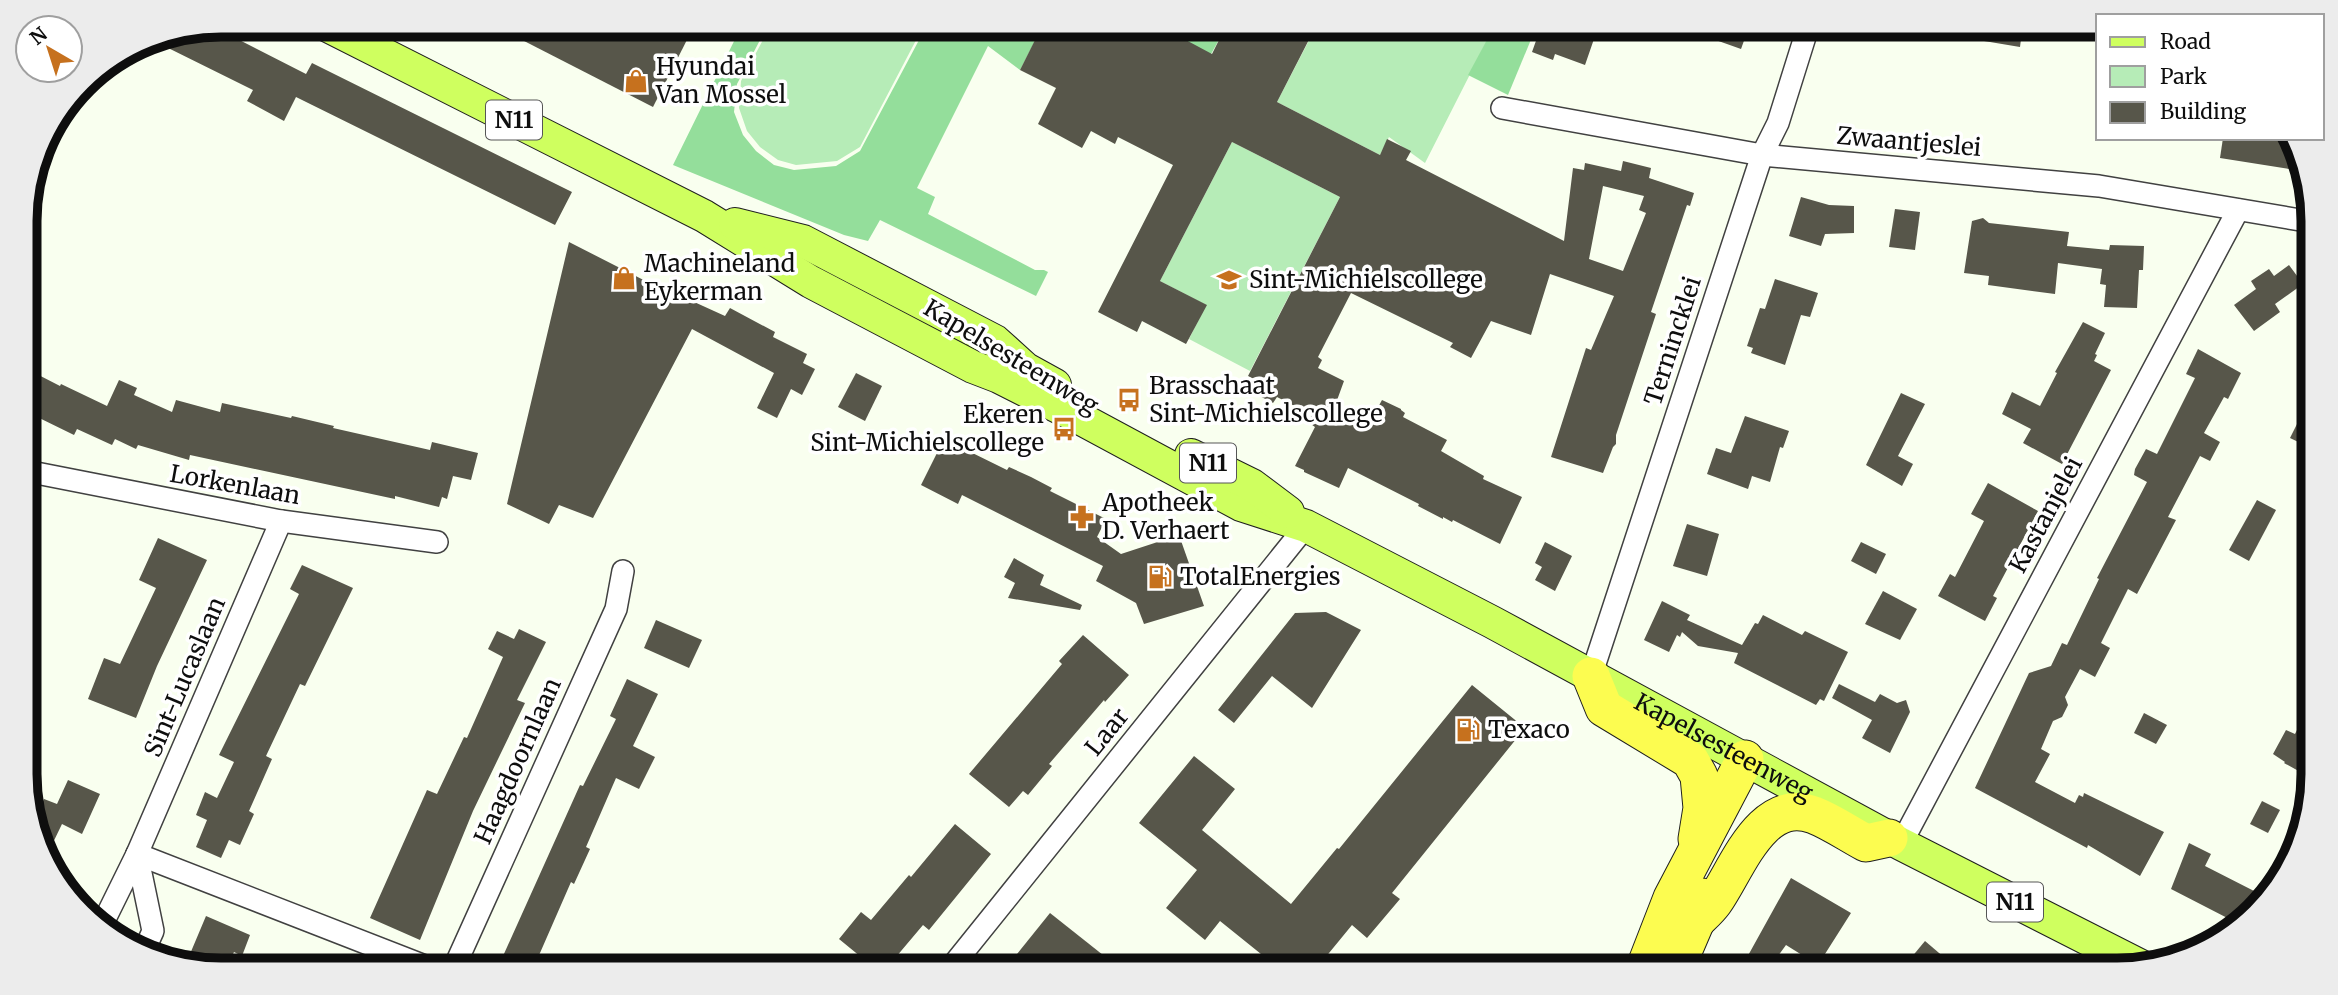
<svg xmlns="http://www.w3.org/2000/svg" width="2338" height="995" viewBox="0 0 2338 995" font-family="Merriweather,serif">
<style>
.green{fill:#b6ecb7}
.forest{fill:#94de9b}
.building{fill:#57564a;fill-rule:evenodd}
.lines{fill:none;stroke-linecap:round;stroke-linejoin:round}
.minor-casing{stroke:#414141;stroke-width:24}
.primary-casing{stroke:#1f1f1f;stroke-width:34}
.motorway-casing{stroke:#1f1f1f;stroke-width:39}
.minor{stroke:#fff;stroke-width:21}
.primary{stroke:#cfff5f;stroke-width:32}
.motorway{stroke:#fcfc50;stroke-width:37}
.labels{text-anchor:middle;stroke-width:7;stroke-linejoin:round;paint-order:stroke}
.shield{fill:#fff;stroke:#565656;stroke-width:2}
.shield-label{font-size:23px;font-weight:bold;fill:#0e0e0e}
.poi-label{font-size:24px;fill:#0e0e0e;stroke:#fff;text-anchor:start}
.street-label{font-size:24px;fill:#0e0e0e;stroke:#fff}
.rim{fill:none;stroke:#0e0e0e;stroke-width:9}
</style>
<rect width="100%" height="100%" fill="#f9ffef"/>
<g class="green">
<path d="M771 25V24L924 25 860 147 837 161 796 165 778 160 760 147 747 131 739 108 741 81Z"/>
<path d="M1317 25H1495L1425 163 1389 137 1380 155 1277 102Z"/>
<path d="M1232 142 1340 197 1250 371 1189 339 1206 305 1160 281Z"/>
</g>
<g class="forest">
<path d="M1145 24 1227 25 1210 56Z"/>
<path d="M742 25H768L737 84 734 112 743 135 756 151 774 165 794 170 836 166 860 151 927 25H1043L1020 70 988 46 917 188 935 197 928 214 1035 270H1044L1048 272 1036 296 880 220 868 241 844 235 673 165Z"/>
<path d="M1495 25H1537L1508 95 1468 75Z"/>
</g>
<g class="building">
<path d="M491 24H695L653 107Z"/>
<path d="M1043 24H1156L1212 54 1227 24H1317L1277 102 1380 155 1387 139 1411 151 1406 160 1564 241 1573 168 1584 170 1585 163 1621 171 1623 161 1651 168 1649 178 1694 193 1690 206 1687 205 1651 312 1656 314 1616 435V444L1613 447 1603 473 1551 457 1586 348 1591 350 1614 296 1550 274 1531 335 1491 321 1471 358 1450 347 1453 343 1351 293 1318 357 1322 360 1318 368 1344 381 1332 414 1365 431 1382 400 1401 409V410L1405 413 1403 417 1447 440 1441 451 1484 476 1483 479 1522 497 1500 544 1453 520 1452 522 1443 517V519L1418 506 1419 504 1348 468 1339 488 1304 472V470L1295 466 1315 427 1308 422 1312 415 1277 397 1273 403 1250 391 1256 380 1248 376 1340 197 1232 142 1160 281 1207 305 1186 344 1142 321 1137 332 1098 312 1173 165 1118 137 1115 144 1091 131 1082 148 1038 124 1056 88 1020 70ZM1603 186 1644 196 1639 210 1646 213 1623 271 1589 259Z"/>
<path d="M1542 24H1568L1566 29 1594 39 1585 65 1555 54 1553 60 1532 52Z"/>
<path d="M1680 24H1750L1741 49 1679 27Z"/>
<path d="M1986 24H2023L2020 47 1984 41Z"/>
<path d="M212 26 306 74 312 63 572 192 555 225 296 97 284 121 247 101 253 90 150 39Z"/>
<path d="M2223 138H2288L2302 171 2220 158Z"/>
<path d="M1801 197 1829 205 1854 206V233L1825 234 1821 246 1789 236Z"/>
<path d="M1895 209 1920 212 1915 250 1889 247Z"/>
<path d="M1983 218 1989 223 2069 232 2067 246 2109 250 2110 245 2144 246 2143 270H2139L2137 308 2104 307 2106 285 2100 284 2102 269 2058 263 2055 294 1988 285 1989 276 1964 273 1972 221Z"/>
<path d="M569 242 669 293 670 291 725 316 730 308 775 332 773 337 807 354 803 363 815 369 802 395 791 389 777 418 757 408 774 373 692 329 593 518 559 505 549 524 507 504Z"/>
<path d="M2289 265 2303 284 2275 304 2280 312 2254 331 2234 305 2256 289 2251 281 2269 269 2274 276Z"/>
<path d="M1775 279 1818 293 1810 317 1801 315 1785 365 1751 353 1753 348 1747 346 1760 308 1765 309Z"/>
<path d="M2083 322 2105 333 2095 354 2097 355 2094 361 2111 370 2062 464 2023 443 2031 429 2002 414 2012 392 2040 406 2057 373 2055 372Z"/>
<path d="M2198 349 2241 373 2228 399 2224 397 2204 433 2220 442 2210 461 2200 456 2168 517 2176 520 2156 558 2137 594 2128 589 2101 643 2110 648 2095 677 2080 669 2065 697 2068 705 2062 717 2053 721 2041 749 2050 754 2035 782 2075 803 2079 795 2083 797 2084 793 2164 832 2140 876 2088 845 2087 848 1975 788 2029 673 2051 666 2062 643 2067 645 2099 579 2097 578 2147 482 2134 475 2135 469 2146 449 2157 454 2195 378 2186 374Z"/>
<path d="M25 368 60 386 61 384 107 406 119 380 137 388 134 395 172 412 176 400 220 412 222 403 291 418 292 416 334 426 333 428 430 450 432 442 478 453 471 480 453 476 447 499 442 497 439 507 395 496V499L190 455 189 460 138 445 136 449 115 439 112 445 77 429 74 435 25 411Z"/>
<path d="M856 373 882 386 865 421 838 407Z"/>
<path d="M1901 393 1925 404 1898 456 1913 464 1902 486 1866 465Z"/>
<path d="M1745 416 1789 431 1783 448 1780 447 1770 482 1752 476 1748 489 1707 474 1716 448 1731 453Z"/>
<path d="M2299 420 2312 427 2313 449 2290 438Z"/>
<path d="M944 439 1007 470 1009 467 1031 477 1052 488 1050 491 1106 519 1097 537 1121 554 1179 535 1204 606 1144 624 1136 603 1096 581 1103 566 962 495 958 504 921 485Z"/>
<path d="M1988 483 2038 511 1993 596 1997 598 1985 621 1938 596 1950 574 1955 577 1984 521 1971 514Z"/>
<path d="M2257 500 2276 510 2249 561 2229 550Z"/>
<path d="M1687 524 1719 534 1707 576 1673 566Z"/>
<path d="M158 538 207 560 157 666 136 718 88 699 104 658 120 664 156 588 139 580Z"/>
<path d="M1545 542 1572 556 1555 591 1535 580 1542 567 1535 563Z"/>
<path d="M1861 542 1886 554 1876 574 1851 561Z"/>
<path d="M1014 558 1044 575 1040 585 1082 605 1080 610 1008 598 1015 583 1004 577Z"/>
<path d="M302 565 353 588 305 686 300 684 266 756 272 759 249 811 254 814 240 845 229 840 221 858 196 847 207 820 196 815 205 792 217 798 234 762 219 755 299 594 290 589Z"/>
<path d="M1883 591 1917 609 1900 640 1865 624Z"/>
<path d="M1662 601 1690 615 1687 620 1742 645 1755 623 1758 624 1763 615 1802 635 1805 631 1848 652 1824 701 1820 699 1816 705 1734 663 1738 653 1698 646 1682 632 1680 637 1677 635 1669 652 1644 640Z"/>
<path d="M1326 612 1361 630 1312 708 1272 676 1234 723 1218 710 1295 613Z"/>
<path d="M656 620 702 640 689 668 644 648Z"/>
<path d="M519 629 546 642 517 700 525 703 473 811 420 940 370 918 427 790 437 794 464 737 467 738 503 657 488 649 497 631 514 639Z"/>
<path d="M1083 635 1129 675 1105 702 1104 700 1049 764 1052 766 1028 795 1023 791 1009 807 969 774 1062 664 1059 661Z"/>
<path d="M627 679 658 694 633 746 655 757 639 789 616 778 586 847 590 849 574 884 571 882 533 969 503 956 580 785 583 786 616 719 610 716Z"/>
<path d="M1839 684 1875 702 1880 694 1897 703 1906 700 1910 712 1890 753 1862 738 1872 720 1832 698Z"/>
<path d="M1472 685 1525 728 1392 893 1400 899 1367 938 1352 925 1320 964 1311 957 1301 970H1269L1256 960 1261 954 1220 921 1205 940 1166 908 1197 870 1139 823 1194 756 1235 789 1202 830 1291 904 1337 848 1339 849Z"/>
<path d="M2313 698 2314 774 2313 779 2284 763 2285 762 2273 754 2286 730 2295 734Z"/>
<path d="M2144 713 2167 725 2156 744 2134 733Z"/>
<path d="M68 780 100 794 82 834 62 824 48 853 35 820 44 799 57 804Z"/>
<path d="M2262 801 2280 810 2268 833 2250 824Z"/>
<path d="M955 824 991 854 929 930 923 925 885 970H851L861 957 839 939 861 912 871 920 909 875 911 877Z"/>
<path d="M2189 843 2211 854 2205 866 2256 892 2239 924 2171 889Z"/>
<path d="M1791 878 1851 913 1818 965 1786 945 1768 970H1765L1745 961Z"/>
<path d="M1050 913 1103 955 1091 970H1004Z"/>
<path d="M206 916 250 935 242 956 234 952 226 969 190 954Z"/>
<path d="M1925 941 1959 970H1901Z"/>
</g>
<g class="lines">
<g class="minor-casing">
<g id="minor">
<path d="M1502 108 1762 155 2099 186 2312 222"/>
<path d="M26 471 281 521 437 542"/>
<path d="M1591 676 1762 155 1778 123 1809 24"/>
<path d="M1901 844 2238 210"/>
<path d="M137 854 435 970"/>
<path d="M137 854 153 931 143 953"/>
<path d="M103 923 137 854 281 521"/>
<path d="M453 970 616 609 623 571"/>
<path d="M949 970 1306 526"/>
</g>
</g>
<g class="primary-casing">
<g id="primary">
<path id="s1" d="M324 24 704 216 811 282 973 367 999 377 1070 413 1241 505 1306 526 1492 622 1901 844 2141 966"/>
<path d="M735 224 803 241 995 341 1026 369 1055 385"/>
<path d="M1191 455 1252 485 1288 512"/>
</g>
</g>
<g class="motorway-casing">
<g id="motorway">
<path d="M1591 676 1604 708 1690 760 1699 776 1702 808 1697 839"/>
<path d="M1696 921C1702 915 1709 909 1714 902 1737 870 1761 795 1814 815 1832 822 1849 834 1866 843L1889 838"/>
<path d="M1644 970 1672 898 1745 759"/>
<path d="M1675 970 1696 921 1702 897"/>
</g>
</g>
<use href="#minor" class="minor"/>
<use href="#primary" class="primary"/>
<use href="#motorway" class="motorway"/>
</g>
<defs>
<g id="shop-bare" transform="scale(1.89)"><path d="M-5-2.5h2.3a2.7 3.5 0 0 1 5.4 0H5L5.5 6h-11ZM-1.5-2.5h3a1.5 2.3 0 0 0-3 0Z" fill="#c6711e" stroke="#fff" stroke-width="2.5" paint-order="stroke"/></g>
<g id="school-bare" transform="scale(1.89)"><path d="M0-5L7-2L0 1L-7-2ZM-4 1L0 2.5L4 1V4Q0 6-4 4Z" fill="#c6711e" stroke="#fff" stroke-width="2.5" paint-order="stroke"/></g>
<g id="bus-bare" transform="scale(1.89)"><path d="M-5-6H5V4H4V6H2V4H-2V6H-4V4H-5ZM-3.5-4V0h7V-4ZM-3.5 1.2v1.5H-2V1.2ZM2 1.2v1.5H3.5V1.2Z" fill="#c6711e" stroke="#fff" stroke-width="2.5" paint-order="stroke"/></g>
<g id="pharmacy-bare" transform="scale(1.89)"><path d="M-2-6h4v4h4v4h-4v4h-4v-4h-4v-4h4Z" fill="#c6711e" stroke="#fff" stroke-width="2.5" paint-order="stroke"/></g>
<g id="fuel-bare" transform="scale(1.89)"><path d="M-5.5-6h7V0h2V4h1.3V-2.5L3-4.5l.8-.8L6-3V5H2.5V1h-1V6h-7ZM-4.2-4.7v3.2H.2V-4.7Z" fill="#c6711e" stroke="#fff" stroke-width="2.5" paint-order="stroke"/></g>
</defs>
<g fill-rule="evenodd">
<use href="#shop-bare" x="636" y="81"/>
<use href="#shop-bare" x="624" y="278"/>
<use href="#school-bare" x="1229" y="280"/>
<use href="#bus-bare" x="1129" y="400"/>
<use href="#bus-bare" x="1064" y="429"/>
<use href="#pharmacy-bare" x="1082" y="517"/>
<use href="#fuel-bare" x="1160" y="577"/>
<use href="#fuel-bare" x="1468" y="730"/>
</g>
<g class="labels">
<g class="shield">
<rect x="486" y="100.5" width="56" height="39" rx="5"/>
<rect x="1180" y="443.5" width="56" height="39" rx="5"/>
<rect x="1987" y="882.5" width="56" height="39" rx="5"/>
</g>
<g class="shield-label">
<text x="514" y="128">N11</text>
<text x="1208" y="471">N11</text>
<text x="2015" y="910">N11</text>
</g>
<g class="poi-label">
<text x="656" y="75">Hyundai<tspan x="656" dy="28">Van Mossel</tspan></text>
<text x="644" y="272">Machineland<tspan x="644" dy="28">Eykerman</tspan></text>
<text x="1249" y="288">Sint-Michielscollege</text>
<text x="1149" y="394">Brasschaat<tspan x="1149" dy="28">Sint-Michielscollege</tspan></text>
<text x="1044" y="423" text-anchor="end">Ekeren<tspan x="1044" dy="28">Sint-Michielscollege</tspan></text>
<text x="1102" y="511">Apotheek<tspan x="1102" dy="28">D. Verhaert</tspan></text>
<text x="1180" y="585">TotalEnergies</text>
<text x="1488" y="738">Texaco</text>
</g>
<g class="street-label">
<text transform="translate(1909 142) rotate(5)" y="8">Zwaantjeslei</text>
<text transform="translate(1673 341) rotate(-72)" y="8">Ternincklei</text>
<text transform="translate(1011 357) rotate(31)" y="8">Kapelsesteenweg</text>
<text transform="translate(235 485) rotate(10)" y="8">Lorkenlaan</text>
<text transform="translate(2046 515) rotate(-62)" y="8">Kastanjelei</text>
<text transform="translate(185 677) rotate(-67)" y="8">Sint-Lucaslaan</text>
<text transform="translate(1107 732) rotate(-51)" y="8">Laar</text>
<text dy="8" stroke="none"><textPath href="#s1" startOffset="1577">Kapelsesteenweg</textPath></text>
<text transform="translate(518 761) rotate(-66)" y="8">Haagdoornlaan</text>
</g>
</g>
<path d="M0 0H2338V995H0ZM221 37H2117A184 184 0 0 1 2301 221V774A184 184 0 0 1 2117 958H221A184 184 0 0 1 37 774V221A184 184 0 0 1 221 37Z" fill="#ececec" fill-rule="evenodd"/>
<path class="rim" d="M221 37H2117A184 184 0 0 1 2301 221V774A184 184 0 0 1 2117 958H221A184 184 0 0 1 37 774V221A184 184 0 0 1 221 37Z"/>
<rect x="2096" y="14" width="228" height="126" fill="#ffffff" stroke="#9f9f9f" stroke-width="2"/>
<rect x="2110" y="37" width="35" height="10" fill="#cfff5f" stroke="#9f9f9f" stroke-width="2"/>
<text x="2160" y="49" font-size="21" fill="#0e0e0e">Road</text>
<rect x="2110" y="66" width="35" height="21" fill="#b6ecb7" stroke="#9f9f9f" stroke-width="2"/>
<text x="2160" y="84" font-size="21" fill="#0e0e0e">Park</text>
<rect x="2110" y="102" width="35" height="21" fill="#57564a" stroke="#9f9f9f" stroke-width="2"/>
<text x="2160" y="119" font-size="21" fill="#0e0e0e">Building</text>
<g transform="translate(49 49) rotate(321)"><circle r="33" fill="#ffffff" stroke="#9f9f9f" stroke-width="2"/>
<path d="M0-5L12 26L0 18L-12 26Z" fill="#c6711e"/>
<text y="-10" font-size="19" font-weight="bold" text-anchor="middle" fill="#0e0e0e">N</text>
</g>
</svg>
